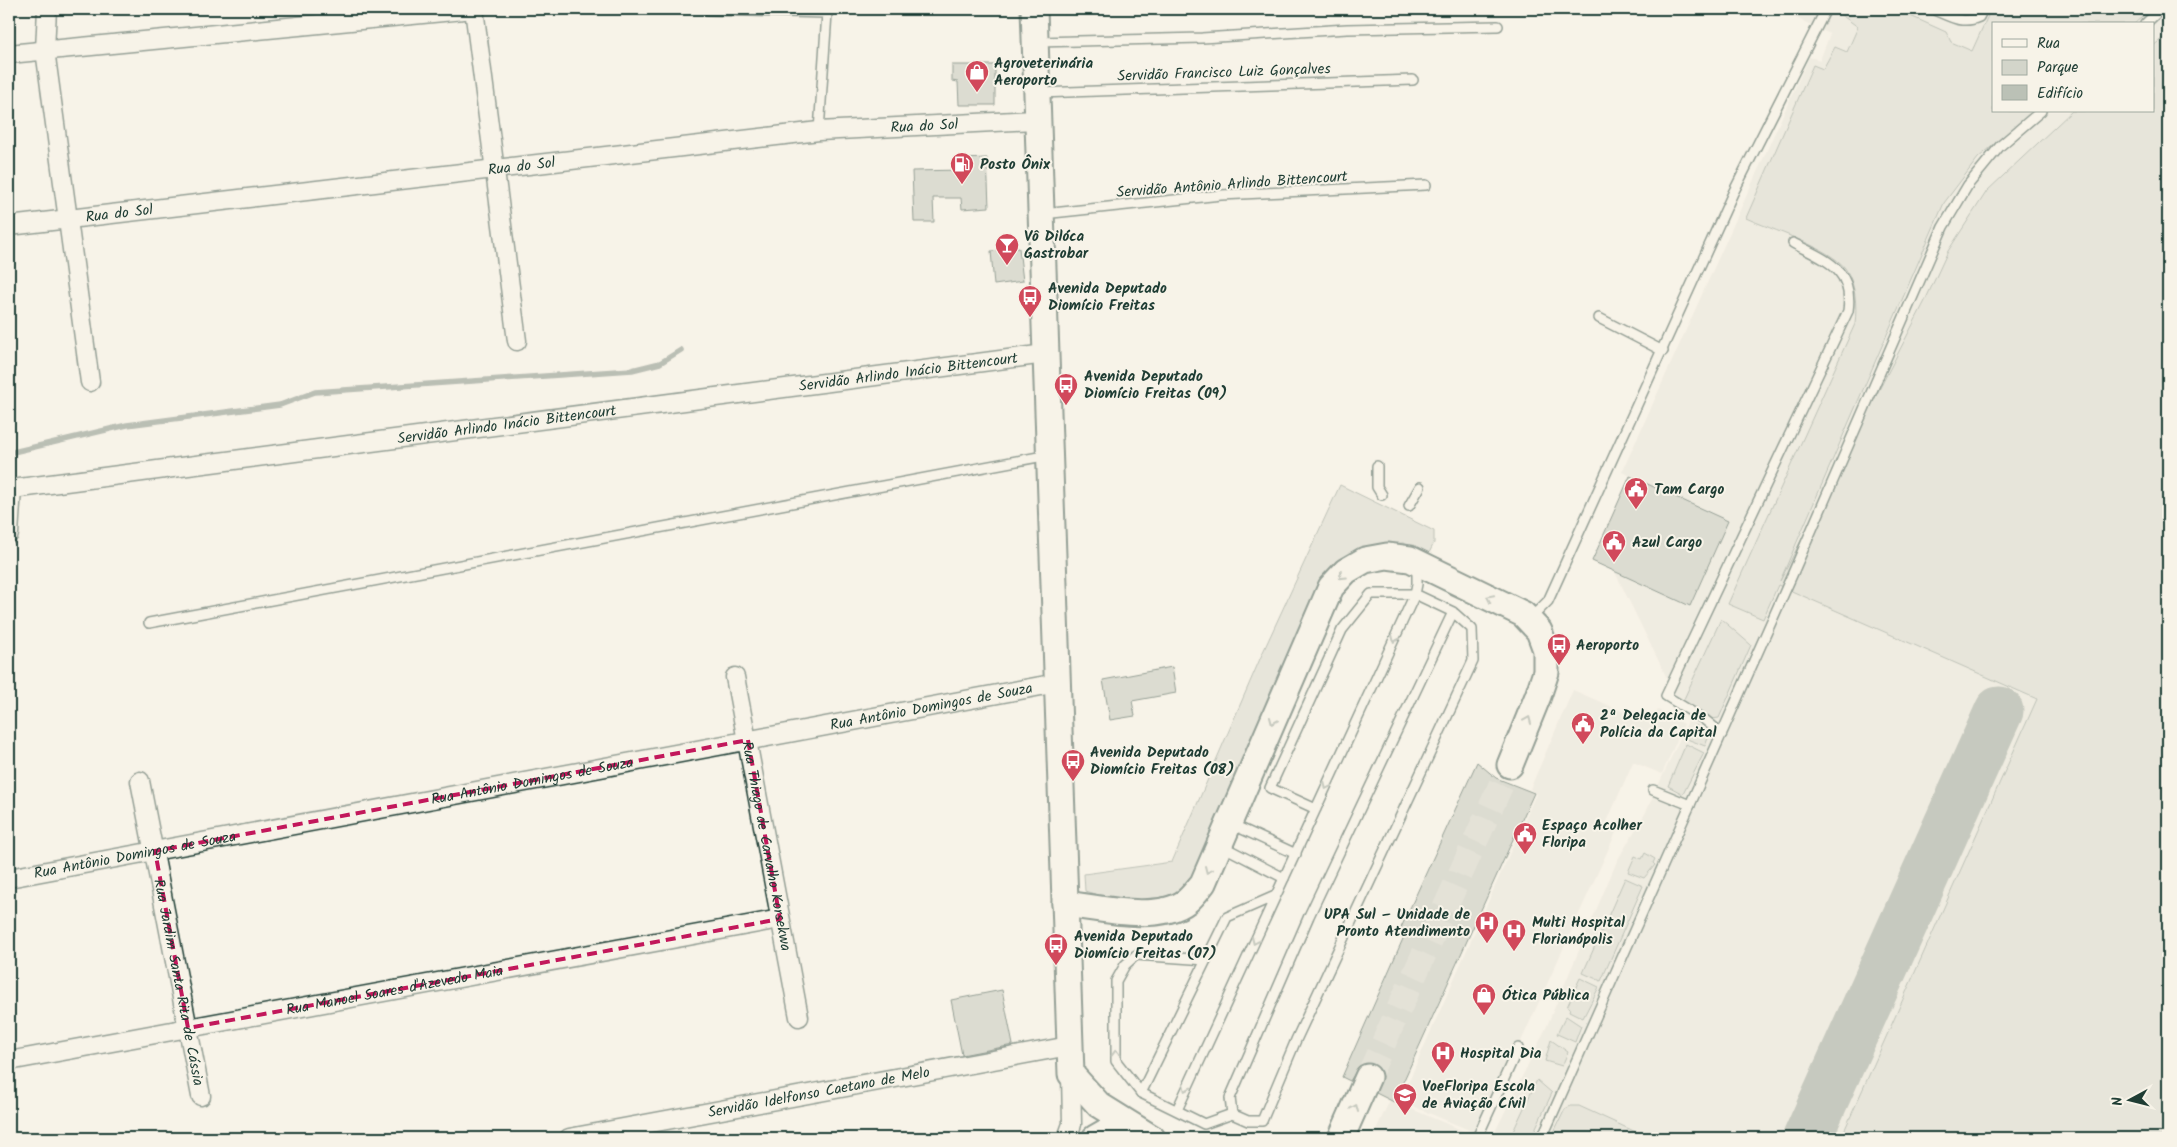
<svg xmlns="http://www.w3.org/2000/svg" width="2177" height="1147" viewBox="0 0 2177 1147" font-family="Kalam,sans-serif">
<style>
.built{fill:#e5e4d9;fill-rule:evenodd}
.green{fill:#d3d5ca;stroke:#79897f}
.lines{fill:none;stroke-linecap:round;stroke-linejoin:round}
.stream{stroke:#6f8077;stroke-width:5.5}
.taxiway{stroke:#8b988e;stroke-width:49}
.building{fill:#bbc1b6;stroke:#1f3d34}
.secondary-tunnel{stroke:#cccfc4;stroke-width:25;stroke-dasharray:25 12;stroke-linecap:butt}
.lane-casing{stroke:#1f3d34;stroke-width:12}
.street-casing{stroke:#1f3d34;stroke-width:21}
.secondary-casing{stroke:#1f3d34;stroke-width:29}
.lane{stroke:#f7f3e8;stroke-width:9}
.street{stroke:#f7f3e8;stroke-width:18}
.secondary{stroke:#f7f3e8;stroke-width:25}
.oneway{stroke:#8b988e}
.marked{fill:none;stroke:#c2185b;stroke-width:4;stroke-dasharray:10 6;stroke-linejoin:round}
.labels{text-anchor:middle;stroke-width:4;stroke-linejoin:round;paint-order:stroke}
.poi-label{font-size:15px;font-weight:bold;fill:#1f3d34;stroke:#f7f3e8;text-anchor:start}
.street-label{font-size:15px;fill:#1f3d34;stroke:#f7f3e8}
</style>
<rect width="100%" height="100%" fill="#f7f3e8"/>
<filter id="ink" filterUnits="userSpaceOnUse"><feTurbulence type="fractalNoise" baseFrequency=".02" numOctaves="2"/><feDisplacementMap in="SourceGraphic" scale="10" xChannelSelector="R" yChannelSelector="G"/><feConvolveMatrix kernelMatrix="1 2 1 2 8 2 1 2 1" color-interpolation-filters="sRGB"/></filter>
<g filter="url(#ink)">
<g class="built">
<path d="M1777 9H2168V1138H1492L1546 1028 1617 861 1646 812 1688 721 1615 572 1690 606 1728 521 1622 472 1809 57 1820 60 1830 34ZM1993 24H2153V111H1993Z"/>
<path d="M1573 690 1651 724 1658 710 1684 724 1662 774 1633 762 1606 824 1618 828 1518 1048 1474 1132 1400 1101 1536 794 1530 789Z"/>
<path d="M1390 1100 1466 1132 1463 1138H1372Z"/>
</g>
<g class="green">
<path d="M1833 9H1895L1946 32 1951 42 1972 51 1991 9H2151L2134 24H1993V111H2034L1978 158 1944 203 1780 581 1924 303 1948 251 1987 191 2072 111H2153V46L2168 34V1138H1841L2037 699 1778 585 1763 619 1728 604 1855 324C1857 305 1856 284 1845 268 1830 248 1770 229 1746 218L1813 65 1823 69 1835 47 1847 52 1858 27Z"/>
<path d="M1340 485 1434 531V543L1429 553 1403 543 1386 544 1324 580 1192 875C1187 882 1182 891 1174 895 1152 907 1108 899 1085 891L1084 874 1172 862 1263 652Z"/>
<path d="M1721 619 1751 645 1719 718 1705 720 1685 707 1683 701Z"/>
<path d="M1696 725 1708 738 1705 746 1687 739Z"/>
<path d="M1686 744 1704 753 1683 794 1668 786Z"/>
<path d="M1645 853 1655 859 1653 863 1655 865 1644 878 1628 872 1635 856 1642 859Z"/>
<path d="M1625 878 1643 886 1601 981 1583 973Z"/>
<path d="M1580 978 1599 987 1583 1018 1569 1011 1570 1008 1567 1007Z"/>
<path d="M1566 1016 1581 1026 1575 1042 1557 1034Z"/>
<path d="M1551 1040 1568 1052 1562 1066 1545 1061Z"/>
<path d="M1537 1080 1552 1093 1531 1138H1510Z"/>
<path d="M1571 1106H1579L1649 1138H1551L1565 1109Z"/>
</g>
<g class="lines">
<path class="stream" d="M9 453 127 425 280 405 315 392 632 370 660 363 681 350"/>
<path class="taxiway" d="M1807 1138 1999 711"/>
</g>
<g class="building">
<path d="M952 65H995V105H959L958 82 952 81Z"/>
<path d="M987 158 989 207 962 209 961 198H933L934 222H914L912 171 962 170 961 159Z"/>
<path d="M1019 248 1023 281 994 285 991 251Z"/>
<path d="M1630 476 1728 521 1690 606 1592 561Z"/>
<path d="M1172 667 1176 693 1132 701 1135 716 1110 720 1103 680Z"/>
<path d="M1477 762 1496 778 1534 793 1394 1102 1376 1093 1382 1076 1380 1069 1374 1064 1367 1063 1360 1065 1350 1081 1342 1077 1406 932 1400 930Z"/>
<path d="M1002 990 1013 1045 962 1055 951 1000Z"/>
</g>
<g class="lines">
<path class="secondary-tunnel" d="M1368 1077 1510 765"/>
<g class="lane-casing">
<g id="lane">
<path d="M1932 9C1949 16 1962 25 1979 17L1983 9"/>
<path d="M708 10 827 13 819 131"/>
<path d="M2145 24 2161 9"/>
<path d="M1037 42 1202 38 1347 29 1498 26"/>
<path d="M1039 93 1413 80"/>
<path d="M1043 214 1221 195 1426 185"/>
<path d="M1599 318 1663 351"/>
<path d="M1377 466V487L1382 495"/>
<path d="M1409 506 1420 487"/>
<path d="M1417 565V584L1415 594 1453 612 1472 629 1473 661 1296 1040 1262 1121H1248L1232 1114 1230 1098 1309 916 1453 612"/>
<path d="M1527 613 1537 612 1548 601 1733 193 1826 9"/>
<path d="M149 623 1049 455"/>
<path d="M1722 734 1705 720 1666 696 1848 311C1854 268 1825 260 1793 243"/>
<path d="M1653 790 1690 805"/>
<path d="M1229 823 1296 854"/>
<path d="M1222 846 1284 878"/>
<path d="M1141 1093 1116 1061V981L1125 965 1136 955 1206 960"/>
<path d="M1177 1110 1415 594H1371L1342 630 1270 788 1316 809"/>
<path d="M1232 1114 1204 1124 1141 1093 1227 917 1275 896"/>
<path d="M1477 1138 1518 1048"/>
<path d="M1542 1138 1793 573 1943 227 1968 185 2000 146 2041 111"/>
</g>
</g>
<g class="street-casing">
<g id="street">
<path d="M47 9 45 50 90 382"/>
<path d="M474 9 517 341"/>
<path d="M9 54 474 9"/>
<path id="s1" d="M9 226 819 131 1036 120"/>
<path id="s2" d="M9 534 12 489 1045 354"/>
<path id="s3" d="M735 677 799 1017"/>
<path id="s4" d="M140 781 201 1096"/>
<path id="s5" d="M9 878 1057 683"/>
<path id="s6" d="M9 1061 780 919"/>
<path id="s7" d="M569 1138 1069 1046"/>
<path d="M1067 1138 1072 1124 1071 1074"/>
</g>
</g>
<g class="secondary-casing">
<g id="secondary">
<path d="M1034 9 1071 1074 1099 1105 1152 1138"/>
<path d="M1065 904C1099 908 1159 923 1187 901 1193 896 1198 889 1203 883L1331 587 1346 571 1365 560 1387 556 1410 559 1523 614 1539 631 1546 650V672L1538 696 1510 765"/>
<path d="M1095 1138 1109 1130 1131 1126"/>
<path d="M1341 1138 1368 1077"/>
</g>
</g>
<use href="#lane" class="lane"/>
<use href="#street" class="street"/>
<use href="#secondary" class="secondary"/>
</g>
<defs><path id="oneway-chevron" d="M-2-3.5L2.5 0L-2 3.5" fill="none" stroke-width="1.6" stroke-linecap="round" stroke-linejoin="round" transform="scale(1.25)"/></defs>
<g class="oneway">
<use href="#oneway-chevron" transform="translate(1342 576) rotate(137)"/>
<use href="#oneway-chevron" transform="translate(1490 598) rotate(-154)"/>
<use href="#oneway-chevron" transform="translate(1395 639) rotate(114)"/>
<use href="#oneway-chevron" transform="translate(1528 720) rotate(-67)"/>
<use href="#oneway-chevron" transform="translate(1273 721) rotate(113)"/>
<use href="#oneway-chevron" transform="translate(1327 786) rotate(115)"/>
<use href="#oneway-chevron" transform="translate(1208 870) rotate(114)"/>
<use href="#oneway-chevron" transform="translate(1255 941) rotate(115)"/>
<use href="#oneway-chevron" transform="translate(1116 1053) rotate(-91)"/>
<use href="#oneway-chevron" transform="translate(1186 1088) rotate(115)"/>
<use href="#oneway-chevron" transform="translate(1355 1108) rotate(-67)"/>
</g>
</g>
<path d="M0 0H2177V1147H0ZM748 740 780 919 188 1028 155 851Z" fill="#f7f3e8" fill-opacity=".55" fill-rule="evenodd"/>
<path class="marked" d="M748 740 780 919 188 1028 155 851Z"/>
<defs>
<g id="shop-pin" transform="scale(1.25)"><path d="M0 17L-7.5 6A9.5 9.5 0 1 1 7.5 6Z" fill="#d1495b" stroke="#f7f3e8"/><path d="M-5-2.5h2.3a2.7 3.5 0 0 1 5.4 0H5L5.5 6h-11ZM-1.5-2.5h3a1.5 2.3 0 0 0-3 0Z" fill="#fff"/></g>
<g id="fuel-pin" transform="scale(1.25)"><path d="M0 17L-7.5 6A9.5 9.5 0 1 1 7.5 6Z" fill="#d1495b" stroke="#f7f3e8"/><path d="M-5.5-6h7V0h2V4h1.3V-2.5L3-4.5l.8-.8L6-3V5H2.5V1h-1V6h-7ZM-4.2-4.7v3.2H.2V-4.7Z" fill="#fff"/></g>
<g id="bar-pin" transform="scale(1.25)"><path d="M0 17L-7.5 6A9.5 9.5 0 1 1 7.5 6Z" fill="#d1495b" stroke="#f7f3e8"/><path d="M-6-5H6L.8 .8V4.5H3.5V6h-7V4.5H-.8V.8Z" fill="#fff"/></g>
<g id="bus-pin" transform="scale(1.25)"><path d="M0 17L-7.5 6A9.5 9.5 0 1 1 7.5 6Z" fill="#d1495b" stroke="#f7f3e8"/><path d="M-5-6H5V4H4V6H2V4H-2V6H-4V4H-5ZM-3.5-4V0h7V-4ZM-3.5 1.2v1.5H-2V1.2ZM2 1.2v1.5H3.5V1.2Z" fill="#fff"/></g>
<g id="civic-pin" transform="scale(1.25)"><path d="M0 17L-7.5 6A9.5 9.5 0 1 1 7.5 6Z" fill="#d1495b" stroke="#f7f3e8"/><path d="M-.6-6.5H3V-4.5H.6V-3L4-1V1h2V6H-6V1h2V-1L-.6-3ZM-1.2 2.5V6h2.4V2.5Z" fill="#fff"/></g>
<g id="hospital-pin" transform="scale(1.25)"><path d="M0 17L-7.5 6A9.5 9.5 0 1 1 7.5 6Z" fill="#d1495b" stroke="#f7f3e8"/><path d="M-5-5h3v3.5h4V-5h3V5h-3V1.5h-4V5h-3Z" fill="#fff"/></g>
<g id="university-pin" transform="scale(1.25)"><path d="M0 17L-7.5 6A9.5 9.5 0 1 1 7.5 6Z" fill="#d1495b" stroke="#f7f3e8"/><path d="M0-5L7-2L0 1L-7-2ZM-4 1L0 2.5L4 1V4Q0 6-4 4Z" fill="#fff"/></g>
</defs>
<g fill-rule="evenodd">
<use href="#shop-pin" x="977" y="72"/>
<use href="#fuel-pin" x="962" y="164"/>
<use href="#bar-pin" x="1007" y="245"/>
<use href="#bus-pin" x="1030" y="297"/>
<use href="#bus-pin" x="1066" y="385"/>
<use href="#civic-pin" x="1636" y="489"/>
<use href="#civic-pin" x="1614" y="542"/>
<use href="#bus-pin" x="1559" y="645"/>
<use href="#civic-pin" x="1583" y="724"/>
<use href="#bus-pin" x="1073" y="761"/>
<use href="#civic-pin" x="1525" y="834"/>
<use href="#hospital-pin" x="1487" y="923"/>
<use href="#hospital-pin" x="1514" y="931"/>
<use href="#bus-pin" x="1056" y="945"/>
<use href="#shop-pin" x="1484" y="995"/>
<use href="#hospital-pin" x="1443" y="1053"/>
<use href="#university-pin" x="1405" y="1095"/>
</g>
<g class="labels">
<g class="poi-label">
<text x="994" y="68">Agroveterinária<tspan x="994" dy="17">Aeroporto</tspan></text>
<text x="980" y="169">Posto Ônix</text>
<text x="1024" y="241">Vô Dilóca<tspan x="1024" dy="17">Gastrobar</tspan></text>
<text x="1048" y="293">Avenida Deputado<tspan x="1048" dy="17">Diomício Freitas</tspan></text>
<text x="1084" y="381">Avenida Deputado<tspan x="1084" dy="17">Diomício Freitas (09)</tspan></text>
<text x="1654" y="494">Tam Cargo</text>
<text x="1632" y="547">Azul Cargo</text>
<text x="1576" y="650">Aeroporto</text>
<text x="1600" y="720">2ª Delegacia de<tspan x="1600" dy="17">Polícia da Capital</tspan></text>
<text x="1090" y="757">Avenida Deputado<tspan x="1090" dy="17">Diomício Freitas (08)</tspan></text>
<text x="1542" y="830">Espaço Acolher<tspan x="1542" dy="17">Floripa</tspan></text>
<text x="1470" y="919" text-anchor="end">UPA Sul – Unidade de<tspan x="1470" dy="17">Pronto Atendimento</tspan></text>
<text x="1532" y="927">Multi Hospital<tspan x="1532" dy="17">Florianópolis</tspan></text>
<text x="1074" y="941">Avenida Deputado<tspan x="1074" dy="17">Diomício Freitas (07)</tspan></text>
<text x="1502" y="1000">Ótica Pública</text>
<text x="1460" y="1058">Hospital Dia</text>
<text x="1422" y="1091">VoeFloripa Escola<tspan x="1422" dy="17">de Aviação Cívil</tspan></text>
</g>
<g class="street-label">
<text transform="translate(1224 72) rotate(-2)" y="5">Servidão Francisco Luiz Gonçalves</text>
<text dy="5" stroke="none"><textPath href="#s1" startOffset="921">Rua do Sol</textPath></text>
<text dy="5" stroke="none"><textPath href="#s1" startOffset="516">Rua do Sol</textPath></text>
<text transform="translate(1232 184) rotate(-4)" y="5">Servidão Antônio Arlindo Bittencourt</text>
<text dy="5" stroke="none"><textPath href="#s1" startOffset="111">Rua do Sol</textPath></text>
<text dy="5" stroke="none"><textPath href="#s2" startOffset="949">Servidão Arlindo Inácio Bittencourt</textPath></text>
<text dy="5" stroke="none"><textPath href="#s2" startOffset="544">Servidão Arlindo Inácio Bittencourt</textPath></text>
<text dy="5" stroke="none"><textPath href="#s5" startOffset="938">Rua Antônio Domingos de Souza</textPath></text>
<text dy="5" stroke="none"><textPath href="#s5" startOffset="532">Rua Antônio Domingos de Souza</textPath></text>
<text dy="5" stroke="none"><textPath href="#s3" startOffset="172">Rua Thiago de Carvalho Korsekwa</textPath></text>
<text dy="5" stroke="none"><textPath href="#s5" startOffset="128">Rua Antônio Domingos de Souza</textPath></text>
<text dy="5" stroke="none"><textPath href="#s4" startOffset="205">Rua Jardim Santa Rita de Cássia</textPath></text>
<text dy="5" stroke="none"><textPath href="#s6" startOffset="392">Rua Manoel Soares d'Azevedo Maia</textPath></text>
<text dy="5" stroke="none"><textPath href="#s7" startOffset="254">Servidão Idelfonso Caetano de Melo</textPath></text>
</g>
</g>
<rect width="2177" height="1147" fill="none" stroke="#f7f3e8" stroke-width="30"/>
<rect x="15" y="15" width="2147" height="1117" fill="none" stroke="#1f3d34" stroke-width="2" filter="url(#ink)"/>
<rect x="1992" y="22" width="162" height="90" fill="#f7f3e8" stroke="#a1aaa0"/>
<rect x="2002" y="39" width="25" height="8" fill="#f7f3e8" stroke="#a1aaa0"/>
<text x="2037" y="48" font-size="15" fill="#1f3d34">Rua</text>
<rect x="2002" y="60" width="25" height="15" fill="#d3d5ca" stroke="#a1aaa0"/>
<text x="2037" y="72" font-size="15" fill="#1f3d34">Parque</text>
<rect x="2002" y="85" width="25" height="15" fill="#bbc1b6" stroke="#a1aaa0"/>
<text x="2037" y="98" font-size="15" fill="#1f3d34">Edifício</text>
<g transform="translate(2130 1100) rotate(263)" stroke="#f7f3e8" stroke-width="4" paint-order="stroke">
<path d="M0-4L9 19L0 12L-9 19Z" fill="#1f3d34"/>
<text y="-8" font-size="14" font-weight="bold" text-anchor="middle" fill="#1f3d34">N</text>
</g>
</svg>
